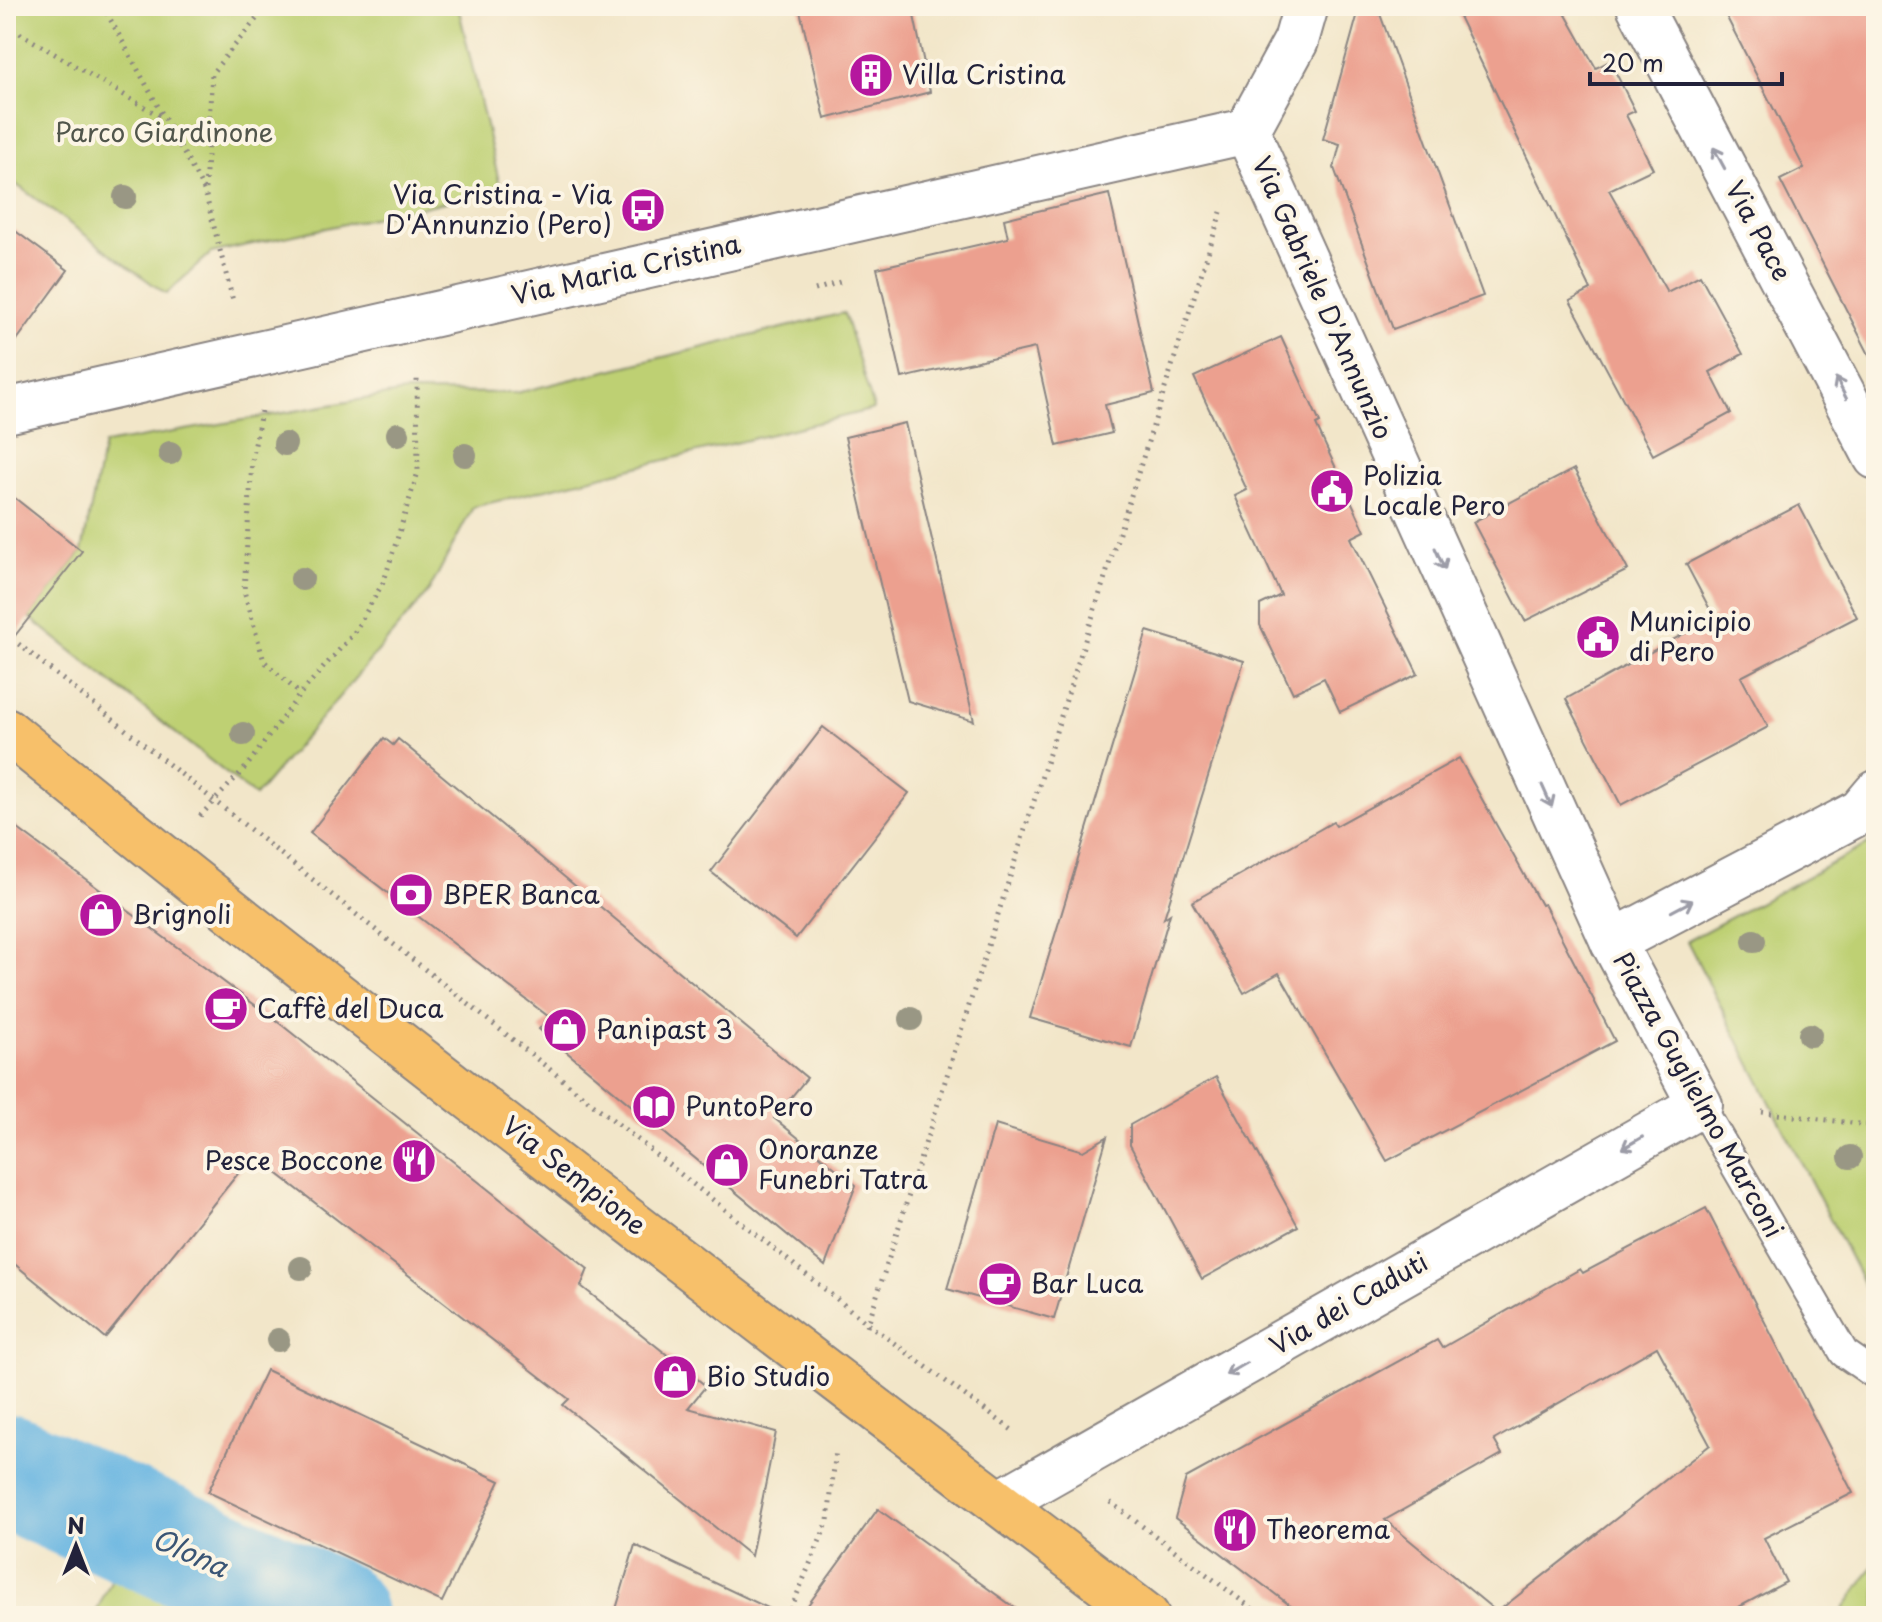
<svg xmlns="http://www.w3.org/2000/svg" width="1882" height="1622" viewBox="0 0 1882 1622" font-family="'Playpen Sans',sans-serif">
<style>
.green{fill:#bed073;stroke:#707957;stroke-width:2}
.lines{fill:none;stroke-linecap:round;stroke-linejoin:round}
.river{stroke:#67b5e1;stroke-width:114}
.building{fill:#eca08f;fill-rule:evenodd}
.lane-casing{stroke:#8a8482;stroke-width:32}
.street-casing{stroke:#8a8482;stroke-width:48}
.primary-casing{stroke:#8a8482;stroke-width:48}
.path{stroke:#8a8482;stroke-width:5;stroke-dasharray:2 6;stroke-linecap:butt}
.lane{stroke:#fff;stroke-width:28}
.street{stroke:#fff;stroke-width:44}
.primary{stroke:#f7c06b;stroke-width:44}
.tree{fill:#999784}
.oneway{stroke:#9c9ca7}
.labels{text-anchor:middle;stroke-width:8;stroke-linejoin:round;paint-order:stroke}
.poi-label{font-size:26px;fill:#22223b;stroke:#fcf5e5;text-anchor:start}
.park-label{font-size:26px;fill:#51564c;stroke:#fcf5e5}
.street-label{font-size:26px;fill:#22223b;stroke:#fcf5e5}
.water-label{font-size:28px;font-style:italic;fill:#3a5575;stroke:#fcf5e5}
</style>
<rect width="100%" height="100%" fill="#fcf5e5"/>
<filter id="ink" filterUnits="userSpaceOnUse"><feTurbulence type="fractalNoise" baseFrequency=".0125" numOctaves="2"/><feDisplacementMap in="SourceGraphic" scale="16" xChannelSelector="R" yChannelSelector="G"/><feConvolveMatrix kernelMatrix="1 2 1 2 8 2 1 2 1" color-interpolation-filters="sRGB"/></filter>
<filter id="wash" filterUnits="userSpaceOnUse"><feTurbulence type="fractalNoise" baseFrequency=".006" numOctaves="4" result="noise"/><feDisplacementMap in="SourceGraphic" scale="32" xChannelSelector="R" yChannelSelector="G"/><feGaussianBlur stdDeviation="1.8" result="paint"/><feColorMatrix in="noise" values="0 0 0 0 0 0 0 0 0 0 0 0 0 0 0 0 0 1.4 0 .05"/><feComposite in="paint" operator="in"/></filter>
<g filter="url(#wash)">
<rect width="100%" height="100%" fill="#f2e6c9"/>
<g class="green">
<path d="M6 6H458L501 190 211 253 166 294 6 177Z"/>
<path d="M844 313 874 409 473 507 429 591 255 796 29 617 82 551 104 444 405 392 516 393Z"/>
<path d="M1876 840V1308L1687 941Z"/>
<path d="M1876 1562V1616H1839Z"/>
<path d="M118 1566 225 1616H94Z"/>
</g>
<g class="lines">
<path class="river" d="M6 1470 330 1616"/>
</g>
<g id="blocks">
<g class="building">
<path d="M799 6H912L930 92 825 119Z"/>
<path d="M1360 6H1377L1483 296 1393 329 1334 168 1340 144 1323 139Z"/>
<path d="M1454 6H1561L1596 68 1610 61 1635 111 1626 115 1653 169 1609 190 1667 292 1700 275 1743 354 1710 372 1731 413 1653 455 1570 301 1591 290Z"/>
<path d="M1721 6H1876V368L1780 180 1804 168Z"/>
<path d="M1109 194 1154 393 1105 405 1112 433 1057 446 1035 348 902 378 877 268 1008 238 1004 219Z"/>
<path d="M6 224 68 270 6 355Z"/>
<path d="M1281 337 1320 423 1316 425 1365 531 1351 538 1418 674 1340 712 1324 678 1293 693 1260 625V605L1281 595 1235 496 1247 490 1194 377Z"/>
<path d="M905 423 974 721 908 701 845 437Z"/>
<path d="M1574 469 1628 570 1525 621 1473 522Z"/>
<path d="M6 491 82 551 6 647Z"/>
<path d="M1799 505 1857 617 1741 677 1768 727 1621 805 1566 699 1714 617 1686 564Z"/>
<path d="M1147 631 1244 661 1164 918 1170 914 1131 1047 1030 1018Z"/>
<path d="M823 727 909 793 796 938 711 872Z"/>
<path d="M384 738 393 745 398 739 807 1078 774 1118 856 1185 825 1266 539 1029 549 1017 310 833Z"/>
<path d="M1459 758 1541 905 1544 904 1615 1041 1387 1161 1279 973 1244 993 1192 902 1333 822 1336 826Z"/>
<path d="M6 820 283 1026 588 1269 581 1286 706 1386 688 1408 776 1432 751 1556 563 1405 569 1399 253 1155 105 1338 6 1257Z"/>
<path d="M1216 1077 1298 1226 1202 1279 1130 1145V1125Z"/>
<path d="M995 1125 1083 1151 1107 1137 1054 1319 947 1289Z"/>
<path d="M1706 1208 1853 1493 1764 1538 1786 1582 1722 1616H1304L1175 1518 1186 1478 1437 1340 1442 1348 1580 1269 1583 1273ZM1657 1347 1710 1445 1497 1612 1385 1520 1502 1454 1494 1440Z"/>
<path d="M266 1370 500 1481 442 1602 208 1492Z"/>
<path d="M878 1509 1026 1616H800Z"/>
<path d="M635 1545 785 1616H614Z"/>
</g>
</g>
</g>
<g filter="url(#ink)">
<use href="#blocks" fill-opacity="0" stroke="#8a8482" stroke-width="2"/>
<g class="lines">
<g class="lane-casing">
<path id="lane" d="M1700 1105 1844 1353 1876 1375"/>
</g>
<g class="street-casing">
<g id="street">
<path d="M1639 6 1876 457"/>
<path d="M1247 131 1296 41 1306 6"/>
<path d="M6 411 1247 131"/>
<path d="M1613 942 1860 812 1876 793"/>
<path d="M999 1503 1700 1105 1613 942 1247 131"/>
</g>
</g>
<g class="primary-casing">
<path id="primary" d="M6 730C379 1034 764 1324 1147 1616"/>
</g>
<g class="path">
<path d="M103 6 205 192 233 301"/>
<path d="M6 25 163 118"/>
<path d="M205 189 212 73 267 6"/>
<path d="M815 290 843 281"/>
<path d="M261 411 252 461 244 591 264 661 300 694"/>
<path d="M6 634 868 1324 1012 1430"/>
<path d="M200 816 246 767 300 694 354 633 384 581 418 472 417 376"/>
<path d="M1762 1112 1876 1126"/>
<path d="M867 1327 1221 212"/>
<path d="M1110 1502 1262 1616"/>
<path d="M788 1616 828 1521 836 1449"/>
</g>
<use href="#lane" class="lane"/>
<use href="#street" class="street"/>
<use href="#primary" class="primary"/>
</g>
<g class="tree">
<circle cx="125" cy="197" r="12"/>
<circle cx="398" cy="434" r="12"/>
<circle cx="285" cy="444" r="12"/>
<circle cx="170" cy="453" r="12"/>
<circle cx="465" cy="455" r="12"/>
<circle cx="302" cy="579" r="12"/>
<circle cx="243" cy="734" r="12"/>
<circle cx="1754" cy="941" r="12"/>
<circle cx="911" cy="1019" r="12"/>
<circle cx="1810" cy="1035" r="12"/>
<circle cx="1850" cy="1157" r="12"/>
<circle cx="301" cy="1268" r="12"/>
<circle cx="278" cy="1340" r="12"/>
</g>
<defs><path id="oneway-shaft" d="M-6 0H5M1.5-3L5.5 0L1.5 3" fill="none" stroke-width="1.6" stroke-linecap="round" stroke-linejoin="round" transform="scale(2)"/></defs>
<g class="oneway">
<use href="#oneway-shaft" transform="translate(1719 158) rotate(-118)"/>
<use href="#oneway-shaft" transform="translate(1841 388) rotate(-117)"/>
<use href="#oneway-shaft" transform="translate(1440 559) rotate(66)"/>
<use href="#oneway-shaft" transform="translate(1547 796) rotate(66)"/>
<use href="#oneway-shaft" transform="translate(1682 906) rotate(-28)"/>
<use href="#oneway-shaft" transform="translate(1632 1143) rotate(150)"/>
<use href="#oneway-shaft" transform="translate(1236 1369) rotate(150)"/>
</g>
</g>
<defs>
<g id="building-disc" transform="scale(2.3)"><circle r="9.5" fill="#b5179e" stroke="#fcf5e5"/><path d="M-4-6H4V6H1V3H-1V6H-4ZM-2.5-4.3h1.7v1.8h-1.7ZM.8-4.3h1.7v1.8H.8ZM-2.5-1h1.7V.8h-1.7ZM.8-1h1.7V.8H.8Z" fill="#fff"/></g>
<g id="bus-disc" transform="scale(2.3)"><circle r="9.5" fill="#b5179e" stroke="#fcf5e5"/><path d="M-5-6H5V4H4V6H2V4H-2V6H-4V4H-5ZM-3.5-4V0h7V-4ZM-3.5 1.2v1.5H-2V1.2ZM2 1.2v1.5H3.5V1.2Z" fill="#fff"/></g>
<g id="civic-disc" transform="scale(2.3)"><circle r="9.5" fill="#b5179e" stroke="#fcf5e5"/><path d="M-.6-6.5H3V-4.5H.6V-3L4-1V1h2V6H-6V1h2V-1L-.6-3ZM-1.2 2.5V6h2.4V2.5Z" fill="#fff"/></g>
<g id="bank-disc" transform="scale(2.3)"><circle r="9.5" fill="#b5179e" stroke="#fcf5e5"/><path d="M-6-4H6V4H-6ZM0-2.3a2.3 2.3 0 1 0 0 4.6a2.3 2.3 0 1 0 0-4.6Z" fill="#fff"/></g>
<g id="shop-disc" transform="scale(2.3)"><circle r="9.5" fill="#b5179e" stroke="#fcf5e5"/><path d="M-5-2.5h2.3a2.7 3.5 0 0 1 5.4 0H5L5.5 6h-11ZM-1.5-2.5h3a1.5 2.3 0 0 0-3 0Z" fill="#fff"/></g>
<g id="cafe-disc" transform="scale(2.3)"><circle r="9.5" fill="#b5179e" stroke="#fcf5e5"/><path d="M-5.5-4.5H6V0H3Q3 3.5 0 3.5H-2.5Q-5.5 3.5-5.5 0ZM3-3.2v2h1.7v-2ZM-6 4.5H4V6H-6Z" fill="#fff"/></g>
<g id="library-disc" transform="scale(2.3)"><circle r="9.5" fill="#b5179e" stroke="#fcf5e5"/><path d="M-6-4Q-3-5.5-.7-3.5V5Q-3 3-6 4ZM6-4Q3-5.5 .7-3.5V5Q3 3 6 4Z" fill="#fff"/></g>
<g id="restaurant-disc" transform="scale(2.3)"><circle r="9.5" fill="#b5179e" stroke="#fcf5e5"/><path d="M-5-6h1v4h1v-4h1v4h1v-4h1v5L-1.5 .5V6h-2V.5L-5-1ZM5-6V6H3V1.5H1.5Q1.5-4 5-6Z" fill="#fff"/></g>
</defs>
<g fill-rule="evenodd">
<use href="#building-disc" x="871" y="75"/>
<use href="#bus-disc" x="643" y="210"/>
<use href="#civic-disc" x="1332" y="491"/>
<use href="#civic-disc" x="1598" y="637"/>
<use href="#bank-disc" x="411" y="895"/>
<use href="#shop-disc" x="101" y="915"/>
<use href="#cafe-disc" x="226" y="1009"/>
<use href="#shop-disc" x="565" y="1030"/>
<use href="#library-disc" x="654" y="1107"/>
<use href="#restaurant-disc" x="414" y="1161"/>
<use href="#shop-disc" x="727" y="1165"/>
<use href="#cafe-disc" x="1000" y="1284"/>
<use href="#shop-disc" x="675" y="1377"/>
<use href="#restaurant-disc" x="1235" y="1530"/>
</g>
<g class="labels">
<g class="poi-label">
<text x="902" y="84">Villa Cristina</text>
<text x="612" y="204" text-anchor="end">Via Cristina - Via<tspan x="612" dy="30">D'Annunzio (Pero)</tspan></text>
<text x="1363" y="485">Polizia<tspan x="1363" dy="30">Locale Pero</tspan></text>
<text x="1629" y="631">Municipio<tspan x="1629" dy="30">di Pero</tspan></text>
<text x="442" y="904">BPER Banca</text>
<text x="132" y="924">Brignoli</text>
<text x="257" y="1018">Caffè del Duca</text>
<text x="596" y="1039">Panipast 3</text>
<text x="685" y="1116">PuntoPero</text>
<text x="758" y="1159">Onoranze<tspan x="758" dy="30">Funebri Tatra</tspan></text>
<text x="383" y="1170" text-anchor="end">Pesce Boccone</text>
<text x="1031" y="1293">Bar Luca</text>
<text x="706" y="1386">Bio Studio</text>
<text x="1266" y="1539">Theorema</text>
</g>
<g class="park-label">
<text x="164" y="142">Parco Giardinone</text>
</g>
<g class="street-label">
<text transform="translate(1758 231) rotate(62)" y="9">Via Pace</text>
<text transform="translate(626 270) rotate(-13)" y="9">Via Maria Cristina</text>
<text transform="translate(1322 298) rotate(66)" y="9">Via Gabriele D'Annunzio</text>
<text transform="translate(1698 1095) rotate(61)" y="9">Piazza Guglielmo Marconi</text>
<text transform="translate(574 1176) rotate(38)" y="9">Via Sempione</text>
<text transform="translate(1349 1304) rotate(-30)" y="9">Via dei Caduti</text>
</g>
<g class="water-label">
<text transform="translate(190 1553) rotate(24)" y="10">Olona</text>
</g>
</g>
<rect width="1882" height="1622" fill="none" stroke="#fcf5e5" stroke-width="32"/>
<g transform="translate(76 1546)" stroke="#fcf5e5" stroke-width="6" paint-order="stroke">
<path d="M0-6L14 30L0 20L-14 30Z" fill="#22223b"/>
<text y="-12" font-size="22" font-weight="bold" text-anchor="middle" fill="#22223b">N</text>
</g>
<path d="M1590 72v12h192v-12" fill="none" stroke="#22223b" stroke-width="4"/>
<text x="1602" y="72" font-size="24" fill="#22223b" stroke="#fcf5e5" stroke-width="6" paint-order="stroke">20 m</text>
</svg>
